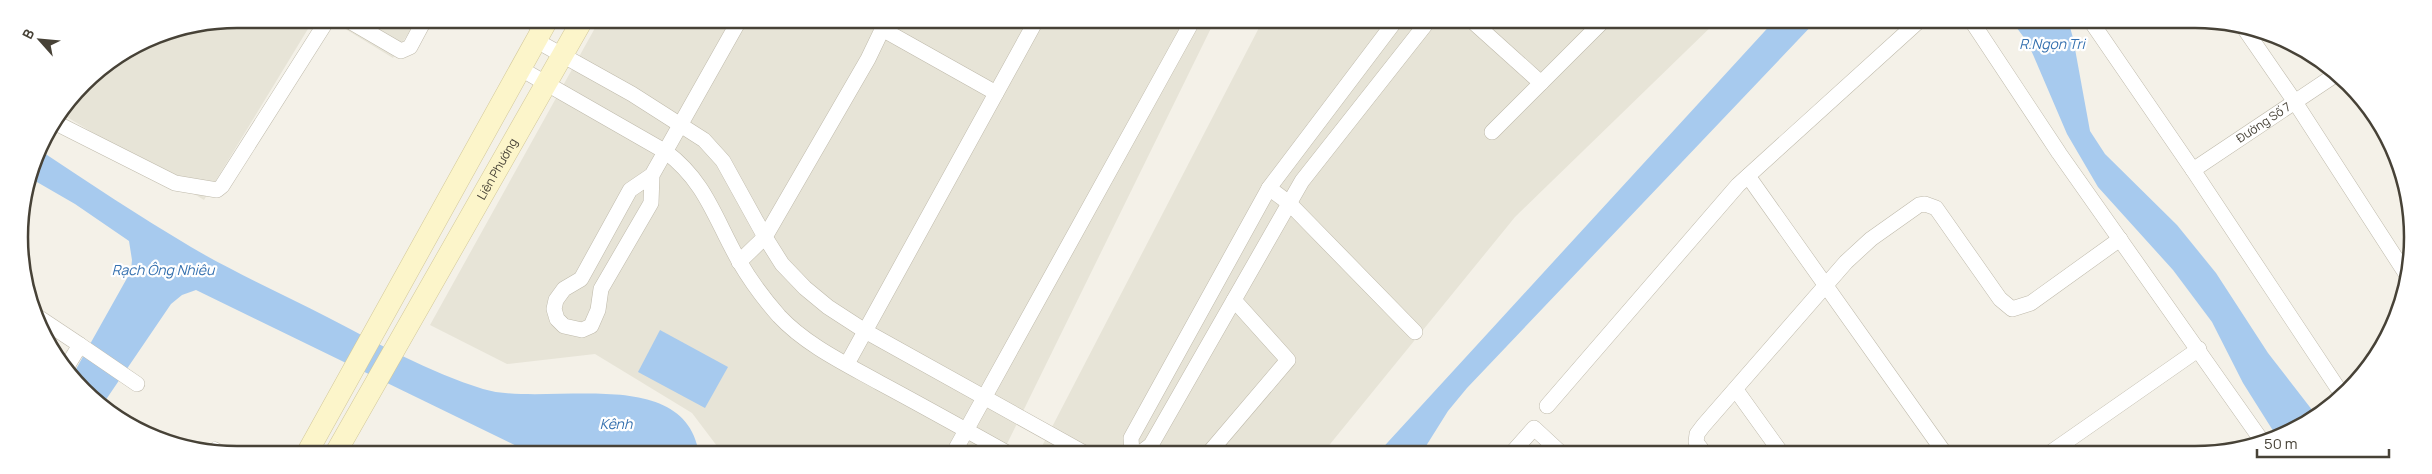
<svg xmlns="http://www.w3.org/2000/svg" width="2432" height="474" viewBox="0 0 2432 474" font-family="Manrope,sans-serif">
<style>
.residential{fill:#e7e4d7}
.water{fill:#a7caee}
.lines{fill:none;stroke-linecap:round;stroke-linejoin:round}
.lane-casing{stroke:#bfbaab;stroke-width:9}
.street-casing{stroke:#bfbaab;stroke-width:16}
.secondary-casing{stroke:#d2c899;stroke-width:22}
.lane{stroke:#fff;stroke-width:8}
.street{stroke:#fff;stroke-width:15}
.secondary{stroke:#fcf5ca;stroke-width:21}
.labels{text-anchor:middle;stroke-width:4.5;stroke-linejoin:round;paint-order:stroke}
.street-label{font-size:12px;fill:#474237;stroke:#fff}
.water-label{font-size:14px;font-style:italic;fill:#3470af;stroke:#fff}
.rim{fill:none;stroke:#474237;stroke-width:2.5}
</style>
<rect width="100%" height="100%" fill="#f4f1e8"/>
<g class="residential">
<path d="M237 19H314L204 200 62 114 83 82 154 35Z"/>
<path d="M329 19H417L393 58Z"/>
<path d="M600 19 1215 20 1002 454H723L692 413 595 354 507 364 430 325Z"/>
<path d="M1263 20H1718L1515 217 1322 454H1038Z"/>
</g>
<g class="water">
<path d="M1775 20H1817L1467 388 1448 411 1421 454H1377Z"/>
<path d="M2011 20H2068L2073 38 2090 131 2105 154 2177 225 2216 273 2268 353 2316 415 2291 433 2277 437 2243 383 2212 322 2173 270 2098 187 2067 134 2028 43Z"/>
<path d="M38 149C89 183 139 216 191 247 235 273 283 294 329 318 379 344 429 372 483 389 545 408 685 362 699 454H533L196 290 182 295 171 304 103 404 71 378 131 271 132 260 129 241 75 204 30 178Z"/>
<path d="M660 330 728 367 705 408 638 372Z"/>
</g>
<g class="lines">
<g class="lane-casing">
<path id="lane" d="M215 446 229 453"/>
</g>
<g class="street-casing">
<g id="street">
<path d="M346 19 401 51 410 47 425 19"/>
<path d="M527 19 543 28"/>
<path d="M1471 20 1541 83"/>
<path d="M1971 20 2059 153 2262 441"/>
<path d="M2090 20 2193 170 2343 396"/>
<path d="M2244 28 2295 102 2408 277"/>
<path d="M882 29 996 93"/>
<path d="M537 41 632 94 704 140 723 161 765 237 782 264 805 288 828 307 865 331 1086 454"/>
<path d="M521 69 666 152C706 182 715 219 739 261 750 280 764 299 779 316 806 345 846 364 880 383 923 406 966 430 1009 454"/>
<path d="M56 123 175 183 217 190 222 186 328 19"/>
<path d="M1492 132 1604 20"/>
<path id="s1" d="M2193 170 2335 75"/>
<path d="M652 175 651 203 601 289 598 310 591 326 582 330 564 326 557 319 554 309 556 300 564 289 581 279 630 190 652 175 740 19"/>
<path d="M1748 176 1946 455"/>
<path d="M1269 188 1289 203 1415 332"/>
<path d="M739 262 765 237 868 59 881 32 882 19"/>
<path d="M35 315 80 345 66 368"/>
<path d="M80 345 137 384"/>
<path d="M847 364 1037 19"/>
<path d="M1736 390 1782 454"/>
<path d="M1547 406 1738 185 1920 20"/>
<path d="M953 454 1193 20"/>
<path d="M1132 454 1131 438 1269 188 1396 20"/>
<path d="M1139 454 1151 445 1302 181 1429 20"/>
<path d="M1208 454 1288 360 1234 300"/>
<path d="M1511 454 1534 428 1562 454"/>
<path d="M1705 454 1696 442 1697 434 1703 426 1846 262 1871 239 1919 205 1925 204 1936 208 2000 299 2012 309 2031 303 2120 239"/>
<path d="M2047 455 2199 349"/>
</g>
</g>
<g class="secondary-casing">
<g id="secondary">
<path d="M307 453 548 19"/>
<path id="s2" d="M335 454 583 19"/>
</g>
</g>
<use href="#lane" class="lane"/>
<use href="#street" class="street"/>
<use href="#secondary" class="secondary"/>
</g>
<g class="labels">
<g class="street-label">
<text dy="4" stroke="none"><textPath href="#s1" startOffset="85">Đường Số 7</textPath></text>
<text dy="4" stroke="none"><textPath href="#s2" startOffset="328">Liên Phường</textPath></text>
</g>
<g class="water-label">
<text x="2052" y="49">R.Ngọn Tri</text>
<text x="163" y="275">Rạch Ông Nhiêu</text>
<text x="616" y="429">Kênh</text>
</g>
</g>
<path d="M0 0H2432V474H0ZM237 28H2195A209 209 0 0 1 2404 237V237A209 209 0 0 1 2195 446H237A209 209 0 0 1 28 237V237A209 209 0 0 1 237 28Z" fill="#fff" fill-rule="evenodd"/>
<path class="rim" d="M237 28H2195A209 209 0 0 1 2404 237V237A209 209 0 0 1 2195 446H237A209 209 0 0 1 28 237V237A209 209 0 0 1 237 28Z"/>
<g transform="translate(40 40) rotate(297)" stroke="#ffffff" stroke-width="4" paint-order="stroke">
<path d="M0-4L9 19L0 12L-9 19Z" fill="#474237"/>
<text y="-8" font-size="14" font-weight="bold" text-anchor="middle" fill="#474237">B</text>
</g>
<path d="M2257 449v8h132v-8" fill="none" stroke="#474237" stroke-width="2.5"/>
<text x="2264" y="449" font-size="15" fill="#474237" stroke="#ffffff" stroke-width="4" paint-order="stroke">50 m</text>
</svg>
